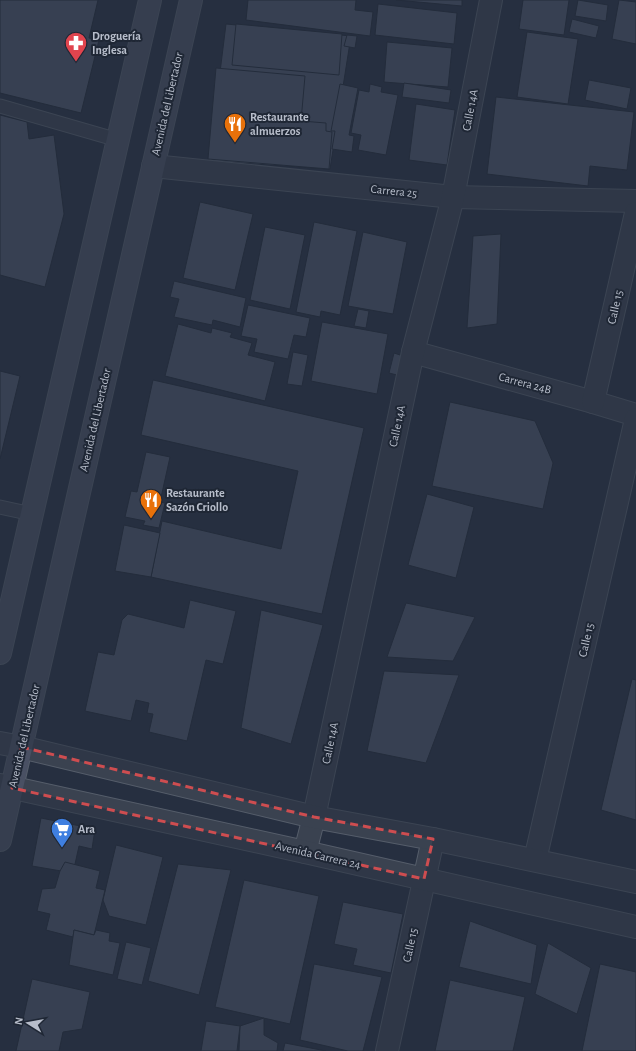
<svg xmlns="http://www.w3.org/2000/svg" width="636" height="1051" viewBox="0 0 636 1051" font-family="'Alegreya Sans',sans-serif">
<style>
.building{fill:#4c5669;stroke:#212937}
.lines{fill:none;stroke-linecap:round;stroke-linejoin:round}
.service-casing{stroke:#555d6a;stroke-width:15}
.minor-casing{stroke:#555d6a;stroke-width:24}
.tertiary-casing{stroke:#555d6a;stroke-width:24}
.secondary-casing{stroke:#555d6a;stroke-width:24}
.service{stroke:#3a4250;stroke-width:13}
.minor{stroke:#3a4250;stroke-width:22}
.tertiary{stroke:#3a4250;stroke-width:22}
.secondary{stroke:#495063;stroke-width:22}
.marked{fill:none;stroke:#ce4d50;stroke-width:3;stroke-dasharray:8 5;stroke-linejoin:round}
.labels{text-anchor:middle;stroke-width:4;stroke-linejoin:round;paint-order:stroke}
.poi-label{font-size:12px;font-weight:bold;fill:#b7bdca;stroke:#1f2735;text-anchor:start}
.street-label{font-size:12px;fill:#b7bdca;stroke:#1f2735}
</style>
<rect width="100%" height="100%" fill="#262f40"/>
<g class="building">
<path d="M0 0H98L89 38 99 40 81 113 0 93Z"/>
<path d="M248 0H356L355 10 373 12 370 36 246 20Z"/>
<path d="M396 0H462V6Z"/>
<path d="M523 0H569L564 35 519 29Z"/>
<path d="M578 0 608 5 606 21 575 16Z"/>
<path d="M619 0 636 2V44L612 39Z"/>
<path d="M378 4 457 13 454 44 375 35Z"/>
<path d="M572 19 599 26 596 38 569 32Z"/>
<path d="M226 24 351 36 330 169 209 161Z"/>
<path d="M236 24 342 34 339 75 232 65Z"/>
<path d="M527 32 578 39 568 104 517 97Z"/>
<path d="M347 35 357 36 355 48 344 46Z"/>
<path d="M387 42 452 48 448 87 384 82Z"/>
<path d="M216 68 305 76 301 121 326 123V131L332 132 329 169 208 159Z"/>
<path d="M589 80 631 88 627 109 585 100Z"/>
<path d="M404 83 451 90 449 103 402 97Z"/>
<path d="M340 84 358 88 349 135 354 136 352 152 332 149 335 131H331Z"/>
<path d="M370 84 382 87 381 92 398 95 386 155 358 150 361 135 351 133 359 90 369 92Z"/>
<path d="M496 97 634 112 627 170 590 166 588 186 487 174Z"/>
<path d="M416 104 455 110 447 165 409 160Z"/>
<path d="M0 115 27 122 29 139 54 135 64 214 45 287 0 275Z"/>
<path d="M200 202 253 214 235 290 183 278Z"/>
<path d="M314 222 357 231 340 315 321 311 320 317 296 312Z"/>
<path d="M265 227 305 235 290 309 250 300Z"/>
<path d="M363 232 407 242 393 314 348 306Z"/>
<path d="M501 234 497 324 467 328 473 236Z"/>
<path d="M174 281 246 298 240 327 213 320 212 325 174 317 179 299 170 297Z"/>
<path d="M248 305 310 318 306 337 294 335 288 359 254 352 257 339 241 336Z"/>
<path d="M358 309 369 311 366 328 354 326Z"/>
<path d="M322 322 388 334 377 394 311 381Z"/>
<path d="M178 324 211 333 212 328 232 333 230 337 252 343 248 355 275 362 265 401 165 376Z"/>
<path d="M293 352 308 355 302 386 287 384Z"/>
<path d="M394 353 406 357 401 376 389 373Z"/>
<path d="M0 371 20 376 0 459Z"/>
<path d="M153 380 364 428 322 614 151 577 162 521 281 549 298 471 141 435Z"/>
<path d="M450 402 535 421 553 463 543 509 432 486Z"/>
<path d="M146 452 170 457 160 502 165 503 159 528 143 525 145 521 125 517 131 491 137 492Z"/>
<path d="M427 494 474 507 456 578 408 565Z"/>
<path d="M124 525 160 533 151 577 115 571Z"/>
<path d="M190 600 236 611 223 664 206 660 187 741 149 732 153 714 147 713 149 703 136 700 131 721 85 711 98 652 114 655 122 620 128 614 184 628Z"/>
<path d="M406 603 475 617 453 661 387 657Z"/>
<path d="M261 610 323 625 291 744 241 728Z"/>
<path d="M384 671 459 675 426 763 367 751Z"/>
<path d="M632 679 636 680V820L601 810Z"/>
<path d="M41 818 95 829 92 849 79 846 73 873 32 866Z"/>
<path d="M116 845 163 857 146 925 109 916 103 900Z"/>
<path d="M65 862 100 871 96 888 105 890 94 935 74 930 73 937 46 930 50 914 37 911 42 889 55 888 60 871Z"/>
<path d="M178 864 231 870 199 995 148 981Z"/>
<path d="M244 880 319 896 290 1024 215 1007Z"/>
<path d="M343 902 403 914 391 973 353 965 357 949 334 944Z"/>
<path d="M470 921 537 945 531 984 459 967Z"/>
<path d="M74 930 94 935 96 930 110 933 109 941 120 943 113 975 69 965Z"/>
<path d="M126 942 151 948 142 985 117 979Z"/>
<path d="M548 943 591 968 577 1014 535 994Z"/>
<path d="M314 964 382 977 363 1051H348L300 1040Z"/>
<path d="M600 964 636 972V1051H582Z"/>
<path d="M32 979 90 992 82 1029 63 1032 59 1051H16Z"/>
<path d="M450 980 525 997 513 1051H435Z"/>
<path d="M264 1018V1035L278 1043 277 1051H239L240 1026Z"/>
<path d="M206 1021 240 1026 237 1051H201Z"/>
<path d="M285 1043 326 1051H283Z"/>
</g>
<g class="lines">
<g class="service-casing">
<g id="service">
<path d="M0 106 118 140"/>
<path d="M0 507 32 514"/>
</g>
</g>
<g class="minor-casing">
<g id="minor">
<path d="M153 166 453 197 636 201"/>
<path d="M413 352 593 402 636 415"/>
<path d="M593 402 636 213"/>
<path d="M305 852 314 817 413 352 453 197 491 0"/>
<path d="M535 860 636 419"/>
<path d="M387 1051 433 839"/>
</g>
</g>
<g class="tertiary-casing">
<g id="tertiary">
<path d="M0 743 21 747 314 817 433 839 636 882"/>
<path d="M0 785 305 852 636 927"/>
</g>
</g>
<g class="secondary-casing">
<g id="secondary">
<path d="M0 653 150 0"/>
<path d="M0 840 191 0"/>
</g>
</g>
<use href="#service" class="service"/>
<use href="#minor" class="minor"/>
<use href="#tertiary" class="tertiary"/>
<use href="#secondary" class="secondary"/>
</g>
<path d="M0 0H636V1051H0ZM21 747 314 817 433 839 424 879 12 788Z" fill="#262f40" fill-opacity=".55" fill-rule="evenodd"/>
<path class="marked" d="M21 747 314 817 433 839 424 879 12 788Z"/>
<defs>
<g id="pharmacy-pin" transform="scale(1.15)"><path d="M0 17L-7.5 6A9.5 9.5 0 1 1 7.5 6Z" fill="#e0444e" stroke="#1f2735"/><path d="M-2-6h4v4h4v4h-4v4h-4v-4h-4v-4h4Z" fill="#fff"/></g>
<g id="restaurant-pin" transform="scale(1.15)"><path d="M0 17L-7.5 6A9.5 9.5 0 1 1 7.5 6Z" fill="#e8710a" stroke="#1f2735"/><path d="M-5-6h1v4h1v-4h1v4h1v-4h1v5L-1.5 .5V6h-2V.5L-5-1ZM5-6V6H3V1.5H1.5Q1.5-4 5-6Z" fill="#fff"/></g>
<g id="supermarket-pin" transform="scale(1.15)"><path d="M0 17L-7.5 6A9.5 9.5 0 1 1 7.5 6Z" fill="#3f7fe0" stroke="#1f2735"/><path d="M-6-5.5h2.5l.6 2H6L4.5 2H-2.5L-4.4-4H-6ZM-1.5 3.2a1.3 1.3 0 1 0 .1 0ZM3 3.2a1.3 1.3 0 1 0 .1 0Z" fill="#fff"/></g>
</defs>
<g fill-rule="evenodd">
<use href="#pharmacy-pin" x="76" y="43"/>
<use href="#restaurant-pin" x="235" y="124"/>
<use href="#restaurant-pin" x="151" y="500"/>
<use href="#supermarket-pin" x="62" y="829"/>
</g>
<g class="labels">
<g class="poi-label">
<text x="92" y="40">Droguería<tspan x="92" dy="14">Inglesa</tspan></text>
<text x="250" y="121">Restaurante<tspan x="250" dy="14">almuerzos</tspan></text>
<text x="166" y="497">Restaurante<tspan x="166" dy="14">Sazón Criollo</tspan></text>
<text x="78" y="833">Ara</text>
</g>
<g class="street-label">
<text transform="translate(167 104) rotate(-77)" y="4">Avenida del Libertador</text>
<text transform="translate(470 110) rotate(-79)" y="4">Calle 14A</text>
<text transform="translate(394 191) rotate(6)" y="4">Carrera 25</text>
<text transform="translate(615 307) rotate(-77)" y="4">Calle 15</text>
<text transform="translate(525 383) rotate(15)" y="4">Carrera 24B</text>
<text transform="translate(95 420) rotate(-77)" y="4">Avenida del Libertador</text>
<text transform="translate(397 426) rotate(-78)" y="4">Calle 14A</text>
<text transform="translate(586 640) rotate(-77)" y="4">Calle 15</text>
<text transform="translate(24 736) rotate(-77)" y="4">Avenida del Libertador</text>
<text transform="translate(330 743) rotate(-78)" y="4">Calle 14A</text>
<text transform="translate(318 855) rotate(13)" y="4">Avenida Carrera 24</text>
<text transform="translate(410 945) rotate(-78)" y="4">Calle 15</text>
</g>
</g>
<g transform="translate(28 1023) rotate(281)" stroke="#1f2735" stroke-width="3" paint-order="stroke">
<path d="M0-3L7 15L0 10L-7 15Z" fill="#b7bdca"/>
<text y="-6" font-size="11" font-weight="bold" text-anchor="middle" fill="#b7bdca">N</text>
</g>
</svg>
